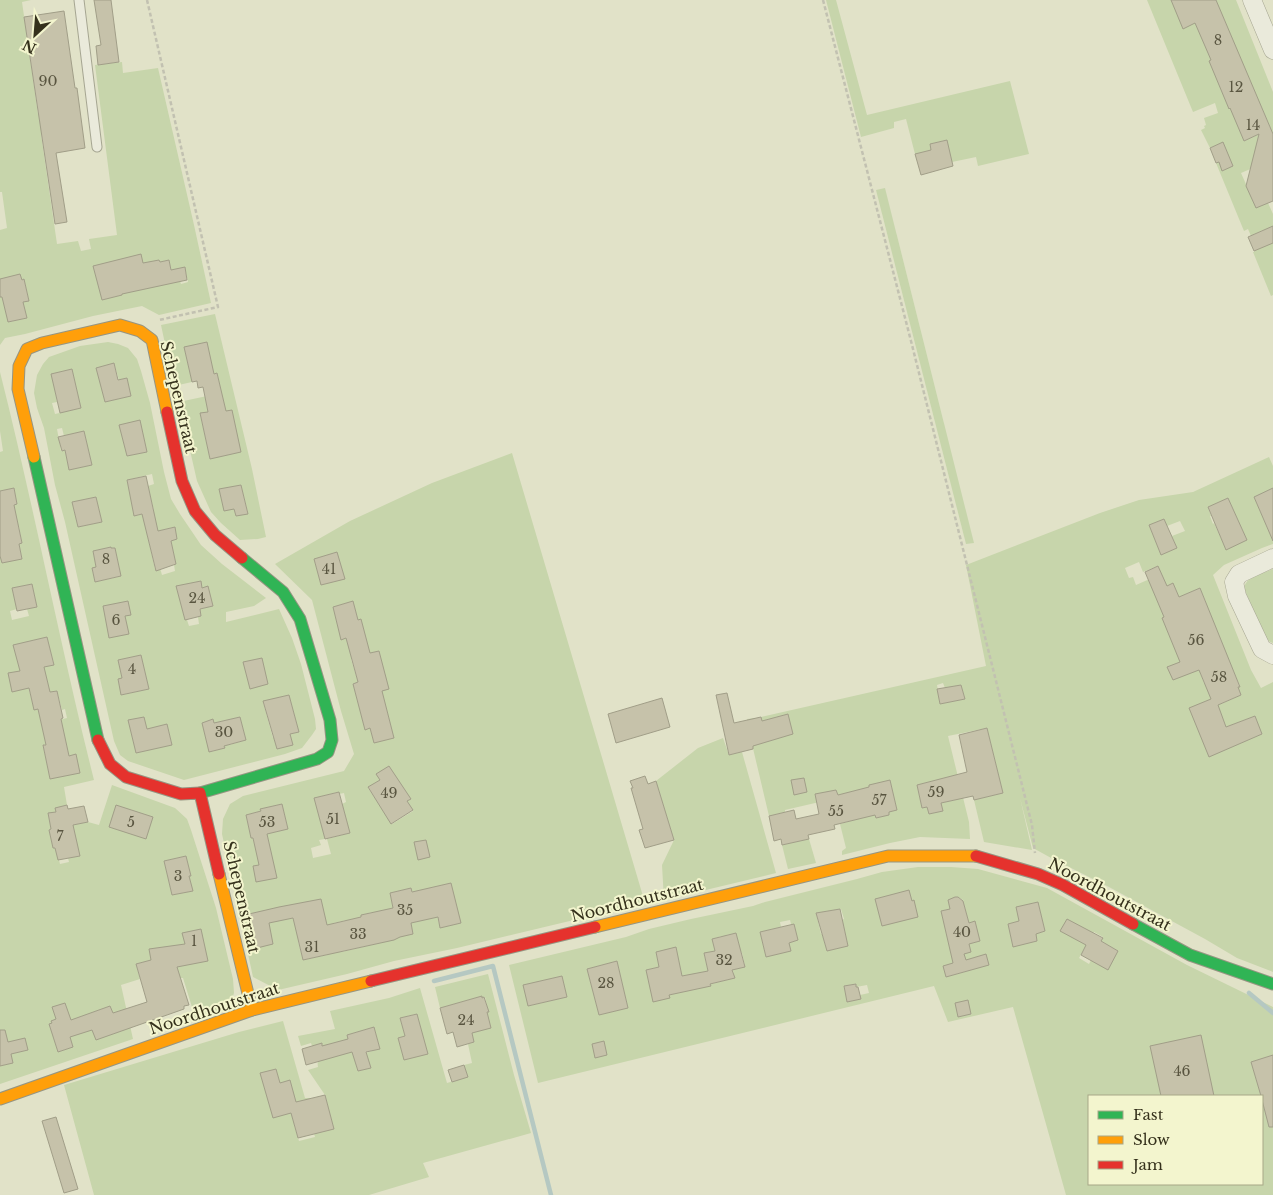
<svg xmlns="http://www.w3.org/2000/svg" width="1273" height="1195" viewBox="0 0 1273 1195" font-family="'Libre Baskerville',serif">
<style>
.green{fill:#c7d5ab;fill-rule:evenodd}
.lines{fill:none;stroke-linecap:round;stroke-linejoin:round}
.stream{stroke:#b5c8c2;stroke-width:4.5}
.building{fill:#c6c2aa;stroke:#a19e88}
.lane-casing{stroke:#a6a692;stroke-width:11}
.street-casing{stroke:#a6a692;stroke-width:19}
.fast-casing{stroke:#969582;stroke-width:13}
.slow-casing{stroke:#969582;stroke-width:13}
.jam-casing{stroke:#969582;stroke-width:13}
.path{stroke:#c2c1b1;stroke-width:2.5;stroke-dasharray:4 2.5;stroke-linecap:butt}
.lane{stroke:#eaeadb;stroke-width:9}
.street{stroke:#eaeadb;stroke-width:18}
.fast{stroke:#30b455;stroke-width:11}
.slow{stroke:#ff9f0a;stroke-width:11}
.jam{stroke:#e5322d;stroke-width:11}
.labels{text-anchor:middle;stroke-width:4;stroke-linejoin:round;paint-order:stroke}
.number-label{font-size:14px;fill:#595540}
.street-label{font-size:16px;fill:#35311c;stroke:#f3f5ce}
</style>
<rect width="100%" height="100%" fill="#e1e2c8"/>
<g class="green">
<path d="M0 0H31L22 2 38 114 59 111 62 131 41 134 57 244 78 241 81 251 91 249 89 239 117 235 95 65 122 62 123 73 158 68 194 225 211 303 159 315 142 306 93 316 25 334 5 338 0 345V297H2L9 322 27 318 23 302 29 300 24 279 1 285 0 281V230L7 228 2 192H0ZM159 260 160 262 169 260 171 270 185 268 188 282 181 284 180 281 136 268ZM94 266 122 295 102 300Z"/>
<path d="M826 0H836L867 115 1010 81 1029 154 978 166 976 157 952 162 946 140 930 144 931 150 915 154 906 119 894 122V128L861 137Z"/>
<path d="M1147 0H1236L1273 92V148L1255 167 1241 173 1249 191 1268 203 1273 214V295L1271 296 1253 252H1254L1263 230 1251 236 1248 229 1244 231 1216 163 1227 159 1221 143 1210 148 1201 130 1205 128 1204 126 1206 125 1204 118 1218 113 1215 103 1193 112ZM1261 106 1271 129 1244 141 1250 111Z"/>
<path d="M885 188 974 543 966 544 876 190Z"/>
<path d="M215 314 252 469 266 537 258 539 240 540 221 523 211 512 197 481 179 402 221 393 217 373 214 374 184 347 192 382 174 386 161 325ZM223 408 233 453 210 459 200 414ZM241 485 248 513 236 516 234 509 219 490Z"/>
<path d="M108 342 118 344 128 348 137 359 141 371 150 403 164 472 171 499 180 514 201 545 222 564 266 598 254 606 226 612V622L279 609 292 638 301 664 315 719 316 729 312 735 302 748 285 754 184 780 128 761 120 755 114 741 65 522 55 485 44 428 37 408 34 393 37 375 43 364 49 357 80 346ZM114 363 119 380 127 378 131 396 105 402 97 368ZM72 369 81 408 55 414 52 403 57 402 52 374ZM140 421 147 452 127 456 120 425ZM62 428 64 436 84 431 92 465 69 470 65 450 61 451 57 429ZM152 474 154 484 148 486 154 511 135 516 127 480ZM96 497 102 522 78 527 72 502ZM174 527 177 539 171 541 176 564 174 565 175 571 162 575 160 568 155 569 147 534ZM111 547V548H115L120 571 117 572 118 577 95 582 92 569 96 567 93 551ZM208 587 213 606 200 609 201 616 198 617 199 624 189 626 187 620H185L181 605 183 592ZM141 655 149 689 122 695 118 680 122 678 118 660ZM289 695 299 732 290 734 293 745 277 749 274 738H273L263 702ZM144 717 147 729 167 724 172 744 136 753 129 720ZM240 717 246 740 229 745 224 744 225 748 210 752 202 723 213 719 214 723Z"/>
<path d="M0 372C34 507 60 645 94 780L64 787 67 805 56 808V812L48 814 51 829 49 830 53 848H55L58 860H59L60 864 69 862 68 858 79 856 72 825 88 822 99 825 112 785 175 808 187 819 191 830 216 908 233 979 234 993 230 1006 196 1020 183 978H180L143 962 136 964 140 979 121 985 133 1039 0 1084V1066L13 1063 11 1054 28 1050 0 1044V556L2 563 22 558 19 544 22 543 19 527 0 508 17 504 14 488 0 491V452L3 451 0 431ZM32 584 37 607 27 609 29 616 12 620 10 611 17 609 12 588ZM47 637 54 664 39 668 14 645ZM48 685 50 692 57 691 62 710 65 709 67 718 42 724 38 709H34L29 690ZM65 741 69 756 76 755 50 779 43 745ZM186 856 191 875 186 877 193 891 172 895 164 861ZM110 1006 119 1031 96 1039 87 1015ZM52 1020H55V1021H57L70 1037 73 1047 58 1052 49 1024 52 1023Z"/>
<path d="M512 453 645 903 457 948 394 961 347 974 278 990 253 977 222 834 223 819 230 804 243 796 344 771 354 754 341 711 312 600 275 564 350 521 432 483ZM337 553 344 579 321 585 314 559ZM353 601 358 620 361 619 364 633 342 639 333 607ZM379 651 388 689 357 698 353 684 358 682 351 659ZM387 711 394 738 374 743 370 728 365 730 362 718ZM389 766 411 799 407 801 413 811 392 824 368 788 380 780 377 774ZM338 792 339 794 344 793 346 802 342 804 350 833 327 839 331 854 313 858 311 848 321 845 319 840 325 839 315 798ZM282 804 288 829 267 834 269 843 255 846 253 838H251L246 815 261 811V809ZM451 883 460 923 440 928 431 888ZM411 888V891H413L419 921 411 923 413 934 399 936 390 893ZM373 912 380 943 341 952 334 923 347 920 348 925 362 921 361 915ZM298 941 327 954V955L303 960Z"/>
<path d="M1269 457 1273 466V489L1254 497 1269 531 1273 530V544L1262 548 1224 565 1213 575 1251 670 1261 688 1273 682V972L1237 958 1205 939 1109 887 1053 859 1033 848 1020 798 1032 850 984 842 974 800 1003 793 987 728 948 736 969 822 970 839 920 837 890 843 842 855V851L846 848 840 824 854 820 847 793 838 795 836 790 827 792 828 800 785 810V812L769 816 747 723V719L756 718 760 731 769 719 762 721 761 717 986 666 966 565 1100 513 1139 500 1193 492ZM1228 498 1247 540 1226 549 1214 523 1213 524 1210 516H1211L1208 507ZM1164 519 1167 526 1180 521 1185 531 1172 536 1177 548 1161 555 1149 525ZM1139 562 1143 572 1158 566 1161 574 1136 585 1133 577 1129 578 1125 568ZM1173 583 1179 597 1200 588 1206 602 1165 619 1154 592ZM1214 623 1223 645 1181 663ZM1229 661 1240 686 1238 687 1241 695 1221 704 1217 697 1207 682 1204 683 1200 673ZM943 683 945 688 961 685 965 699 940 704 937 685ZM1255 716 1262 734 1209 756 1223 719 1226 727ZM949 777 955 800 941 803 943 811 929 814 927 807 922 808 917 785ZM890 780 897 810 889 812V815L876 818 869 786Z"/>
<path d="M1273 569V643L1270 642 1264 636 1244 588C1246 576 1263 573 1273 569Z"/>
<path d="M723 738 729 755 742 752 776 873 664 900 662 865 674 840 656 781 698 748Z"/>
<path d="M809 839 816 863 788 869 782 845Z"/>
<path d="M918 867H951L978 869 1047 888 1187 965 1273 1007V1055L1251 1062 1261 1096H1089V1184H1262V1100L1265 1111 1273 1109V1195H1066L1013 1007 948 1022 934 986 538 1083 509 965 626 937 649 929 691 919 753 906 765 902 857 879 882 872ZM955 897H958L963 900 969 923 975 922 980 941 969 944 971 952 950 948 941 911 950 909ZM1038 902 1045 931 1036 934 1037 941 1013 946 1008 924 1019 921ZM841 909 844 919 842 920 848 946 827 951 822 934H821L816 913ZM790 920 791 924H794L798 940 789 943 766 957 760 932 781 927 780 922ZM1094 932 1103 937 1101 941 1118 951 1108 969 1091 960 1089 964 1079 958ZM736 933 739 945 736 946 742 953 745 966 733 970 734 978 711 984 704 954 715 951 712 939 722 936 724 941H728L727 935ZM676 948 682 976 689 990 669 995 646 970 662 966 658 962 656 952ZM965 960 968 971 946 977 944 966ZM617 961 628 1008 599 1015 587 969ZM562 976 567 997 529 1006 524 985ZM855 984 856 987 867 985 869 993 860 995 861 999 847 1002 844 986Z"/>
<path d="M488 974 514 1075 531 1133 423 1163 429 1177 369 1195H94L64 1085 239 1032 283 1021 305 1098H311L319 1132 334 1129 325 1095 308 1070 318 1067C316 1058 323 1052 322 1044L312 1046 311 1043 301 1046 298 1036 335 1029 330 1011 389 998 420 988 447 1083 467 1077 464 1065 472 1063 468 1044 474 1042 472 1033 488 1011 485 997 482 998V996L440 1008 435 987ZM416 1014 427 1054 404 1060 398 1038 405 1036 400 1018ZM374 1027 380 1048 366 1053 371 1068 358 1071 347 1035ZM276 1069 280 1083 296 1103 305 1101 315 1137 299 1141 294 1125 297 1111 261 1073Z"/>
</g>
<g class="lines">
<g class="stream">
<path d="M434 981 493 966 551 1195"/>
<path d="M1249 993 1273 1013"/>
</g>
</g>
<g class="building">
<path d="M94 0H111L119 62 98 65 96 46 101 45Z"/>
<path d="M1171 0H1216L1273 134V201L1256 208 1246 186 1259 134 1244 141 1230 108 1229 109 1209 61 1211 60 1195 23 1183 29Z"/>
<path d="M64 11 75 88H77L85 148 56 153 67 222 55 224 24 17Z"/>
<path d="M947 140 953 166 921 175 915 154 931 150 930 144Z"/>
<path d="M1223 142 1233 166 1222 171 1219 162 1216 163 1210 148Z"/>
<path d="M1273 226V243L1254 251 1248 237Z"/>
<path d="M141 254 143 263 159 260 160 262 169 260 171 270 185 267 187 280 122 294V295L102 300 93 266Z"/>
<path d="M20 274 22 280 24 279 29 301 23 302 27 318 8 322 2 297H0V279Z"/>
<path d="M207 342 214 374 217 373 226 411 232 410 241 452 210 459 200 413 208 412 203 387 198 388 197 381 192 382 184 347Z"/>
<path d="M114 363 118 380 127 378 131 396 105 402 96 368Z"/>
<path d="M72 369 81 408 60 413 51 374Z"/>
<path d="M140 420 147 452 127 456 119 425Z"/>
<path d="M84 431 92 465 69 470 65 450 62 451 58 437Z"/>
<path d="M146 476 158 531 175 527 177 539 171 541 176 564 156 571 142 514 134 516 127 480Z"/>
<path d="M241 485 248 514 236 516 234 509 224 511 219 489Z"/>
<path d="M14 488 17 504 14 505 22 543 19 544 22 559 2 563 0 556V491Z"/>
<path d="M1273 488V541L1254 497Z"/>
<path d="M96 497 102 522 78 527 72 502Z"/>
<path d="M1228 498 1247 540 1226 550 1208 507Z"/>
<path d="M1164 519 1177 548 1161 555 1149 525Z"/>
<path d="M111 547V548H115L121 576 95 582 92 568 96 567 93 551Z"/>
<path d="M337 552 345 579 321 585 314 559Z"/>
<path d="M1158 566 1167 586 1173 583 1179 597 1200 588 1240 687H1238L1241 695 1218 705 1226 727 1255 716 1262 734 1209 757 1189 708 1211 699 1199 670 1173 680 1167 667 1180 662 1162 618 1164 617 1145 572Z"/>
<path d="M201 581 202 588 208 586 213 606 200 609 201 616 185 620 176 586Z"/>
<path d="M32 584 37 607 17 611 12 588Z"/>
<path d="M128 601 131 615 125 616 129 634 109 638 103 606Z"/>
<path d="M353 601 358 620 361 619 370 653 379 651 389 689 382 691 394 738 374 743 370 728 365 730 353 684 358 682 346 638 341 640 333 607Z"/>
<path d="M47 637 54 665 44 667 50 692 57 691 63 718 61 719 69 756 76 754 80 773 50 779 43 745H46L38 709 34 710 29 688 12 692 8 673 20 671 13 645Z"/>
<path d="M141 655 149 689 121 695 118 679 122 678 118 660Z"/>
<path d="M262 658 268 684 250 689 243 662Z"/>
<path d="M961 685 965 699 940 704 937 689Z"/>
<path d="M727 693 734 723 761 717 762 721 788 714 793 734 753 746V749L729 755 716 695Z"/>
<path d="M289 695 299 732 290 734 293 745 277 749 263 701Z"/>
<path d="M662 698 670 727 616 743 608 714Z"/>
<path d="M144 717 147 729 167 724 172 745 136 753 128 720Z"/>
<path d="M240 717 246 740 224 746 225 748 209 752 202 723 213 719 214 723Z"/>
<path d="M987 728 1003 793 974 800 973 796 941 803 943 811 929 814 927 807 922 808 917 785 967 772 959 735Z"/>
<path d="M389 766 411 799 407 801 413 810 391 824 368 787 380 780 376 774Z"/>
<path d="M645 776 648 784 656 781 674 840 645 848 639 830 643 829 631 788H633L630 781Z"/>
<path d="M804 778 807 792 794 795 791 780Z"/>
<path d="M890 780 897 810 889 812V815L876 818 875 815 834 825 835 829 808 835 809 839 782 845 781 839 774 841 769 816 794 810 796 819 819 814 815 794 836 790 838 795 869 787V785Z"/>
<path d="M339 792 350 833 325 839 314 798Z"/>
<path d="M282 804 288 829 267 834 277 878 256 882 253 866 259 865 253 838H251L246 815 261 811 260 809Z"/>
<path d="M67 805 68 809 84 806 88 822 73 825 80 856 58 860 55 848H53L49 830 51 829 48 813 56 812 55 808Z"/>
<path d="M116 805 153 817 146 839 109 827Z"/>
<path d="M426 840 430 857 418 860 414 842Z"/>
<path d="M186 856 191 876H189L193 891 172 895 164 861Z"/>
<path d="M451 883 461 923 440 928 438 917 411 923 413 934 400 937 394 940 303 960 293 918 269 923 273 944 257 948 249 914 279 907 321 899 327 925 361 917V915L393 908 390 893 411 888 412 892Z"/>
<path d="M909 890 912 901 914 900 918 917 882 926 875 899Z"/>
<path d="M955 897H958L963 901 969 923 975 921 980 941 969 944 971 952 964 954 966 960 986 954 989 965 946 977 943 966 953 963 941 911 950 909 948 900Z"/>
<path d="M1038 902 1045 931 1036 934 1037 941 1013 947 1008 924 1019 921 1016 907Z"/>
<path d="M840 909 848 946 827 951 816 913Z"/>
<path d="M1067 919 1103 938 1101 941 1118 951 1108 970 1081 955 1086 945 1060 931Z"/>
<path d="M794 924 798 940 789 943 791 951 766 957 760 932Z"/>
<path d="M201 929 208 961 177 967 189 1005 184 1006V1009L96 1040 92 1030 70 1037 73 1047 58 1052 49 1024 52 1023 51 1021 56 1019 52 1007 65 1003 71 1020 110 1006 113 1013 147 1002 136 964 151 960 149 949 185 944 182 933Z"/>
<path d="M736 933 745 967 732 970 735 978 710 984 711 986 669 995 670 998 653 1002 646 970 659 967 656 952 676 947 682 976 708 971 704 953 715 951 712 939Z"/>
<path d="M617 961 628 1008 599 1015 587 969Z"/>
<path d="M562 976 567 997 528 1006 523 985Z"/>
<path d="M856 984V987H858L861 999 847 1002 844 986Z"/>
<path d="M482 996V998L484 997 489 1012H487L491 1028 472 1033 474 1042 457 1047 453 1032 447 1034 440 1008Z"/>
<path d="M968 1000 971 1014 958 1017 955 1003Z"/>
<path d="M417 1014 428 1054 404 1060 398 1038 405 1036 400 1018Z"/>
<path d="M374 1027 380 1049 366 1052 371 1068 358 1071 352 1052 306 1065 302 1049 322 1043V1046L348 1039 347 1035Z"/>
<path d="M0 1030H5L8 1042 25 1038 28 1050 11 1054 13 1063 0 1066Z"/>
<path d="M1201 1035 1214 1096H1161L1150 1046Z"/>
<path d="M604 1041 607 1055 595 1058 592 1044Z"/>
<path d="M1273 1055V1127H1269L1262 1100V1096H1261L1251 1062Z"/>
<path d="M464 1065 468 1077 452 1082 448 1070Z"/>
<path d="M276 1069 280 1083 290 1080 296 1102 325 1095 334 1129 298 1138 291 1113 273 1118 260 1073Z"/>
<path d="M56 1117 78 1189 64 1193 42 1121Z"/>
</g>
<g class="lines">
<g class="lane-casing">
<path id="lane" d="M79 0 97 147"/>
</g>
<g class="street-casing">
<g id="street">
<path d="M1252 0 1273 50"/>
<path d="M1273 558 1239 574 1234 582 1237 596 1262 649 1273 655"/>
</g>
</g>
<g class="fast-casing">
<g id="fast">
<path d="M34 457 98 740"/>
<path d="M200 793 317 759 328 752 332 740 330 720 300 619 283 592 242 558"/>
<path d="M1133 924 1190 955 1273 984"/>
</g>
</g>
<g class="slow-casing">
<g id="slow">
<path d="M34 457 18 389 19 366 27 349 42 343 120 325 140 331 152 340 167 412"/>
<path d="M219 874 252 1010"/>
<path d="M595 927 888 856H976"/>
<path d="M0 1099 252 1010 371 981"/>
</g>
</g>
<g class="jam-casing">
<g id="jam">
<path d="M167 412 182 481 195 511 215 535 242 558"/>
<path d="M98 740 110 764 126 777 181 794 200 793 219 874"/>
<path d="M976 856 1038 874 1063 885 1133 924"/>
<path d="M371 981 595 927"/>
</g>
</g>
<g class="path">
<path d="M147 0 218 307 159 320"/>
<path d="M823 0 911 341 1032 825 1035 853"/>
</g>
<use href="#lane" class="lane"/>
<use href="#street" class="street"/>
<use href="#fast" class="fast"/>
<use href="#slow" class="slow"/>
<use href="#jam" class="jam"/>
</g>
<g class="labels">
<g class="number-label">
<text x="1218" y="45">8</text>
<text x="48" y="86">90</text>
<text x="1236" y="92">12</text>
<text x="1253" y="130">14</text>
<text x="106" y="564">8</text>
<text x="329" y="574">41</text>
<text x="197" y="603">24</text>
<text x="116" y="625">6</text>
<text x="1196" y="645">56</text>
<text x="132" y="674">4</text>
<text x="1219" y="682">58</text>
<text x="224" y="737">30</text>
<text x="936" y="797">59</text>
<text x="389" y="798">49</text>
<text x="879" y="805">57</text>
<text x="836" y="816">55</text>
<text x="333" y="824">51</text>
<text x="131" y="827">5</text>
<text x="267" y="827">53</text>
<text x="60" y="841">7</text>
<text x="178" y="881">3</text>
<text x="405" y="915">35</text>
<text x="962" y="937">40</text>
<text x="358" y="939">33</text>
<text x="194" y="946">1</text>
<text x="312" y="952">31</text>
<text x="724" y="965">32</text>
<text x="606" y="988">28</text>
<text x="466" y="1025">24</text>
<text x="1182" y="1076">46</text>
</g>
<g class="street-label">
<text transform="translate(179 397) rotate(77)" y="6">Schepenstraat</text>
<text transform="translate(1110 894) rotate(28)" y="6">Noordhoutstraat</text>
<text transform="translate(242 897) rotate(77)" y="6">Schepenstraat</text>
<text transform="translate(637 900) rotate(-14)" y="6">Noordhoutstraat</text>
<text transform="translate(214 1008) rotate(-18)" y="6">Noordhoutstraat</text>
</g>
</g>
<rect x="1088" y="1095" width="175" height="90" fill="#f3f5ce" stroke="#a7a787"/>
<rect x="1098" y="1111" width="25" height="8" fill="#30b455" stroke="#a7a787"/>
<text x="1133" y="1120" font-size="15" fill="#35311c">Fast</text>
<rect x="1098" y="1136" width="25" height="8" fill="#ff9f0a" stroke="#a7a787"/>
<text x="1133" y="1145" font-size="15" fill="#35311c">Slow</text>
<rect x="1098" y="1161" width="25" height="8" fill="#e5322d" stroke="#a7a787"/>
<text x="1133" y="1170" font-size="15" fill="#35311c">Jam</text>
<g transform="translate(35 35) rotate(206)" stroke="#f3f5ce" stroke-width="4" paint-order="stroke">
<path d="M0-4L9 19L0 12L-9 19Z" fill="#35311c"/>
<text y="-8" font-size="14" font-weight="bold" text-anchor="middle" fill="#35311c">N</text>
</g>
</svg>
